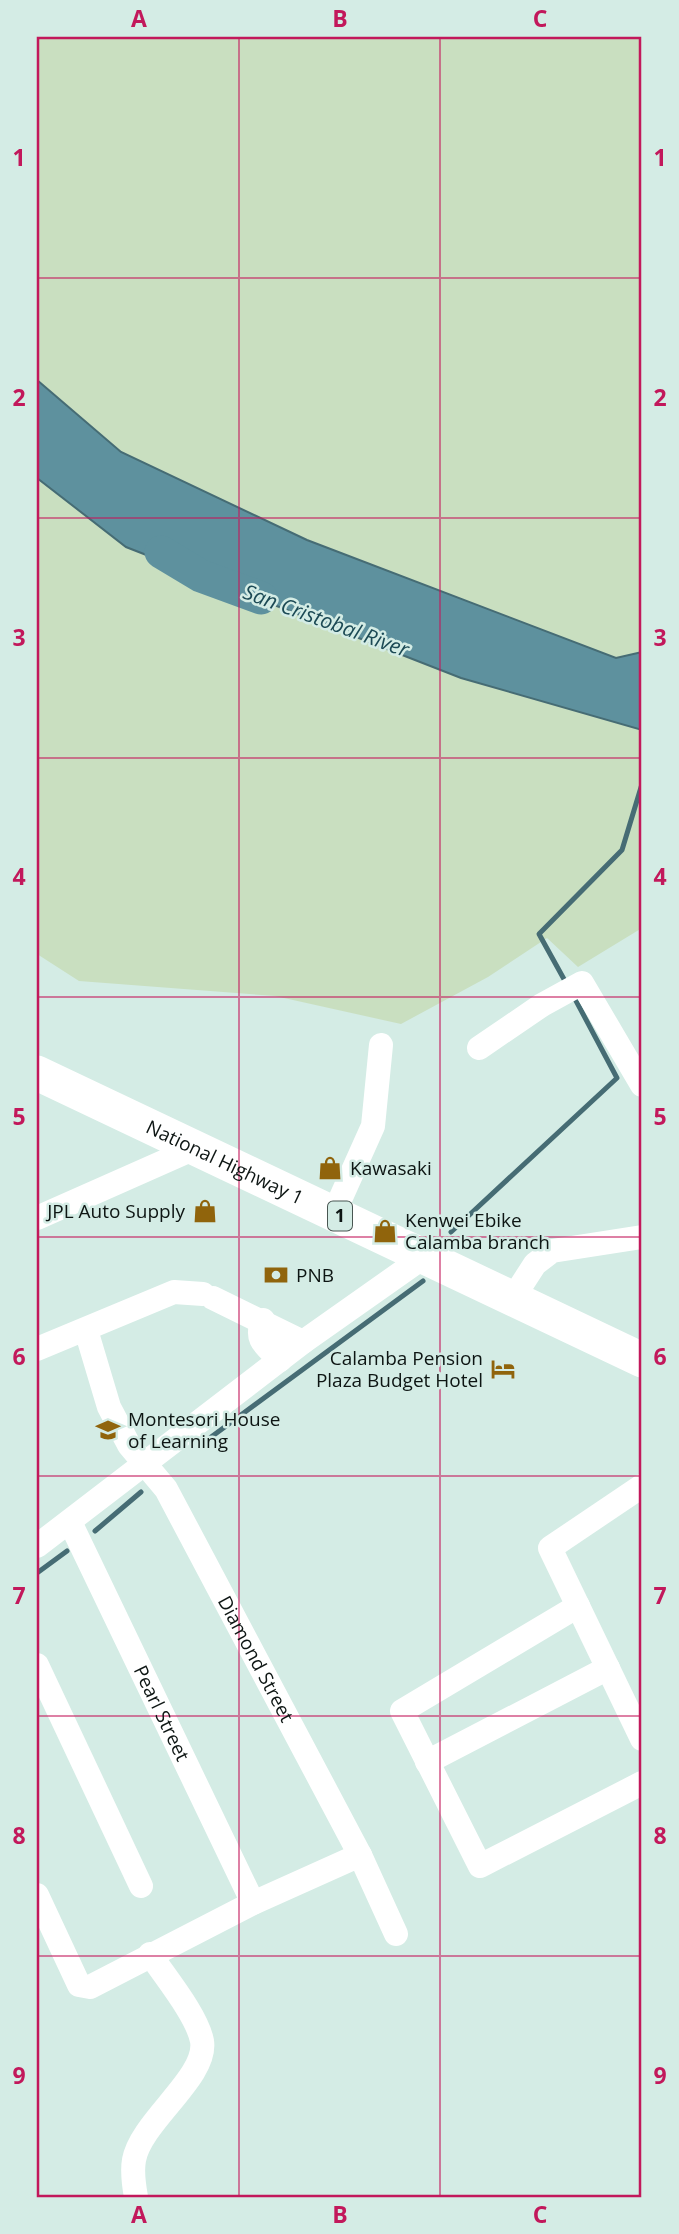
<svg xmlns="http://www.w3.org/2000/svg" width="679" height="2234" viewBox="0 0 679 2234" font-family="'Open Sans',sans-serif">
<style>
.green{fill:#c9dfc0}
.water{fill:#5e919e;stroke:#466c74;stroke-width:2}
.lines{fill:none;stroke-linecap:round;stroke-linejoin:round}
.stream{stroke:#466c74;stroke-width:5}
.river{stroke:#5e919e;stroke-width:33}
.minor{stroke:#fff;stroke-width:24}
.highway{stroke:#fff;stroke-width:35}
.grid{fill:none;stroke:#c2185b;stroke-width:2;stroke-opacity:0.55}
.labels{text-anchor:middle;stroke-width:5;stroke-linejoin:round;paint-order:stroke}
.shield{fill:#d4ece5;stroke:#495652;stroke-width:2}
.shield-label{font-size:18px;font-weight:bold;fill:#0d1513}
.street-label{font-size:19px;fill:#0d1513;stroke:#d4ece5}
.poi-label{font-size:19px;fill:#0d1513;stroke:#d4ece5;text-anchor:start}
.water-label{font-size:21px;font-style:italic;fill:#1c4a55;stroke:#d4ece5}
.neatline{fill:none;stroke:#c2185b;stroke-width:2.5}
.grid-label{font-size:23px;text-anchor:middle;font-weight:bold;fill:#c2185b}
</style>
<rect width="100%" height="100%" fill="#d4ece5"/>
<g class="green">
<path d="M37 37H642V652L616 658 306 540 121 452 37 380Z"/>
<path d="M37 478 126 547 461 678 642 730V928L578 967 547 938 488 977 401 1024 275 996 79 981 37 954Z"/>
</g>
<path class="water" d="M37 380 121 452 307 540 616 658 642 652V730L461 678 126 547 37 478Z"/>
<g class="lines">
<g class="stream">
<path d="M565 981 539 934 622 850 642 784"/>
<path d="M451 1232 617 1078 574 997"/>
<path d="M203 1443 423 1281"/>
<path d="M95 1531 141 1492"/>
<path d="M37 1573 67 1551"/>
</g>
<path class="river" d="M161 552 201 576 261 598"/>
<g class="minor">
<path d="M479 1048 542 1005 582 983 642 1085"/>
<path d="M334 1213 373 1126 381 1045"/>
<path d="M37 1218 195 1148"/>
<path d="M213 1298 303 1342"/>
<path d="M513 1298 535 1264 552 1251 642 1237"/>
<path d="M263 1320C254 1340 266 1346 280 1360"/>
<path id="s1" d="M86 1330 109 1407 129 1445 166 1489 360 1855 396 1934"/>
<path d="M37 1349 174 1292 203 1294"/>
<path d="M642 1486 550 1548 642 1739"/>
<path id="s2" d="M70 1522 253 1903"/>
<path d="M37 1546 303 1342 425 1256"/>
<path d="M578 1606 402 1711 480 1866 642 1783"/>
<path d="M37 1665 141 1886"/>
<path d="M427 1762 608 1668"/>
<path d="M37 1895 79 1985 90 1987 253 1903 360 1855"/>
<path d="M136 2197C134 2186 132 2171 134 2160 141 2121 208 2077 202 2041 197 2015 165 1977 150 1954"/>
</g>
<path class="highway" id="s3" d="M37 1073 642 1360"/>
</g>
<path class="grid" d="M239 37V2197M440 37V2197M37 278H642M37 518H642M37 758H642M37 997H642M37 1237H642M37 1476H642M37 1716H642M37 1956H642"/>
<defs>
<g id="shop-bare" transform="scale(1.89)"><path d="M-5-2.5h2.3a2.7 3.5 0 0 1 5.4 0H5L5.5 6h-11ZM-1.5-2.5h3a1.5 2.3 0 0 0-3 0Z" fill="#90640c" stroke="#d4ece5" stroke-width="2.5" paint-order="stroke"/></g>
<g id="bank-bare" transform="scale(1.89)"><path d="M-6-4H6V4H-6ZM0-2.3a2.3 2.3 0 1 0 0 4.6a2.3 2.3 0 1 0 0-4.6Z" fill="#90640c" stroke="#d4ece5" stroke-width="2.5" paint-order="stroke"/></g>
<g id="hotel-bare" transform="scale(1.89)"><path d="M-6-4.5h1.5V1H6V5H4.5V3h-9V5H-6ZM-4 0a1.8 1.8 0 1 1 3.6 0ZM.5 0V-2.5h3Q6-2.5 6 0Z" fill="#90640c" stroke="#d4ece5" stroke-width="2.5" paint-order="stroke"/></g>
<g id="school-bare" transform="scale(1.89)"><path d="M0-5L7-2L0 1L-7-2ZM-4 1L0 2.5L4 1V4Q0 6-4 4Z" fill="#90640c" stroke="#d4ece5" stroke-width="2.5" paint-order="stroke"/></g>
</defs>
<g fill-rule="evenodd">
<use href="#shop-bare" x="330" y="1168"/>
<use href="#shop-bare" x="205" y="1211"/>
<use href="#shop-bare" x="385" y="1231"/>
<use href="#bank-bare" x="276" y="1275"/>
<use href="#hotel-bare" x="503" y="1369"/>
<use href="#school-bare" x="108" y="1430"/>
</g>
<g class="labels">
<rect class="shield" x="328" y="1201.5" width="24" height="29" rx="5"/>
<g class="shield-label">
<text x="340" y="1222">1</text>
</g>
<g class="street-label">
<text dy="7" stroke="none"><textPath href="#s3" startOffset="208">National Highway 1</textPath></text>
<text dy="7" stroke="none"><textPath href="#s1" startOffset="373">Diamond Street</textPath></text>
<text dy="7" stroke="none"><textPath href="#s2" startOffset="212">Pearl Street</textPath></text>
</g>
<g class="poi-label">
<text x="350" y="1175">Kawasaki</text>
<text x="185" y="1218" text-anchor="end">JPL Auto Supply</text>
<text x="405" y="1227">Kenwei Ebike<tspan x="405" dy="22">Calamba branch</tspan></text>
<text x="296" y="1282">PNB</text>
<text x="483" y="1365" text-anchor="end">Calamba Pension<tspan x="483" dy="22">Plaza Budget Hotel</tspan></text>
<text x="128" y="1426">Montesori House<tspan x="128" dy="22">of Learning</tspan></text>
</g>
<g class="water-label">
<text transform="translate(326 621) rotate(20)" y="7">San Cristobal River</text>
</g>
</g>
<rect width="679" height="2234" fill="none" stroke="#d4ece5" stroke-width="77"/>
<rect x="38" y="38" width="602" height="2158" class="neatline"/>
<g class="grid-label">
<text x="139" y="27">A</text>
<text x="340" y="27">B</text>
<text x="540" y="27">C</text>
<text x="19" y="166">1</text>
<text x="660" y="166">1</text>
<text x="19" y="406">2</text>
<text x="660" y="406">2</text>
<text x="19" y="646">3</text>
<text x="660" y="646">3</text>
<text x="19" y="885">4</text>
<text x="660" y="885">4</text>
<text x="19" y="1125">5</text>
<text x="660" y="1125">5</text>
<text x="19" y="1365">6</text>
<text x="660" y="1365">6</text>
<text x="19" y="1604">7</text>
<text x="660" y="1604">7</text>
<text x="19" y="1844">8</text>
<text x="660" y="1844">8</text>
<text x="19" y="2084">9</text>
<text x="660" y="2084">9</text>
<text x="139" y="2223">A</text>
<text x="340" y="2223">B</text>
<text x="540" y="2223">C</text>
</g>
</svg>
